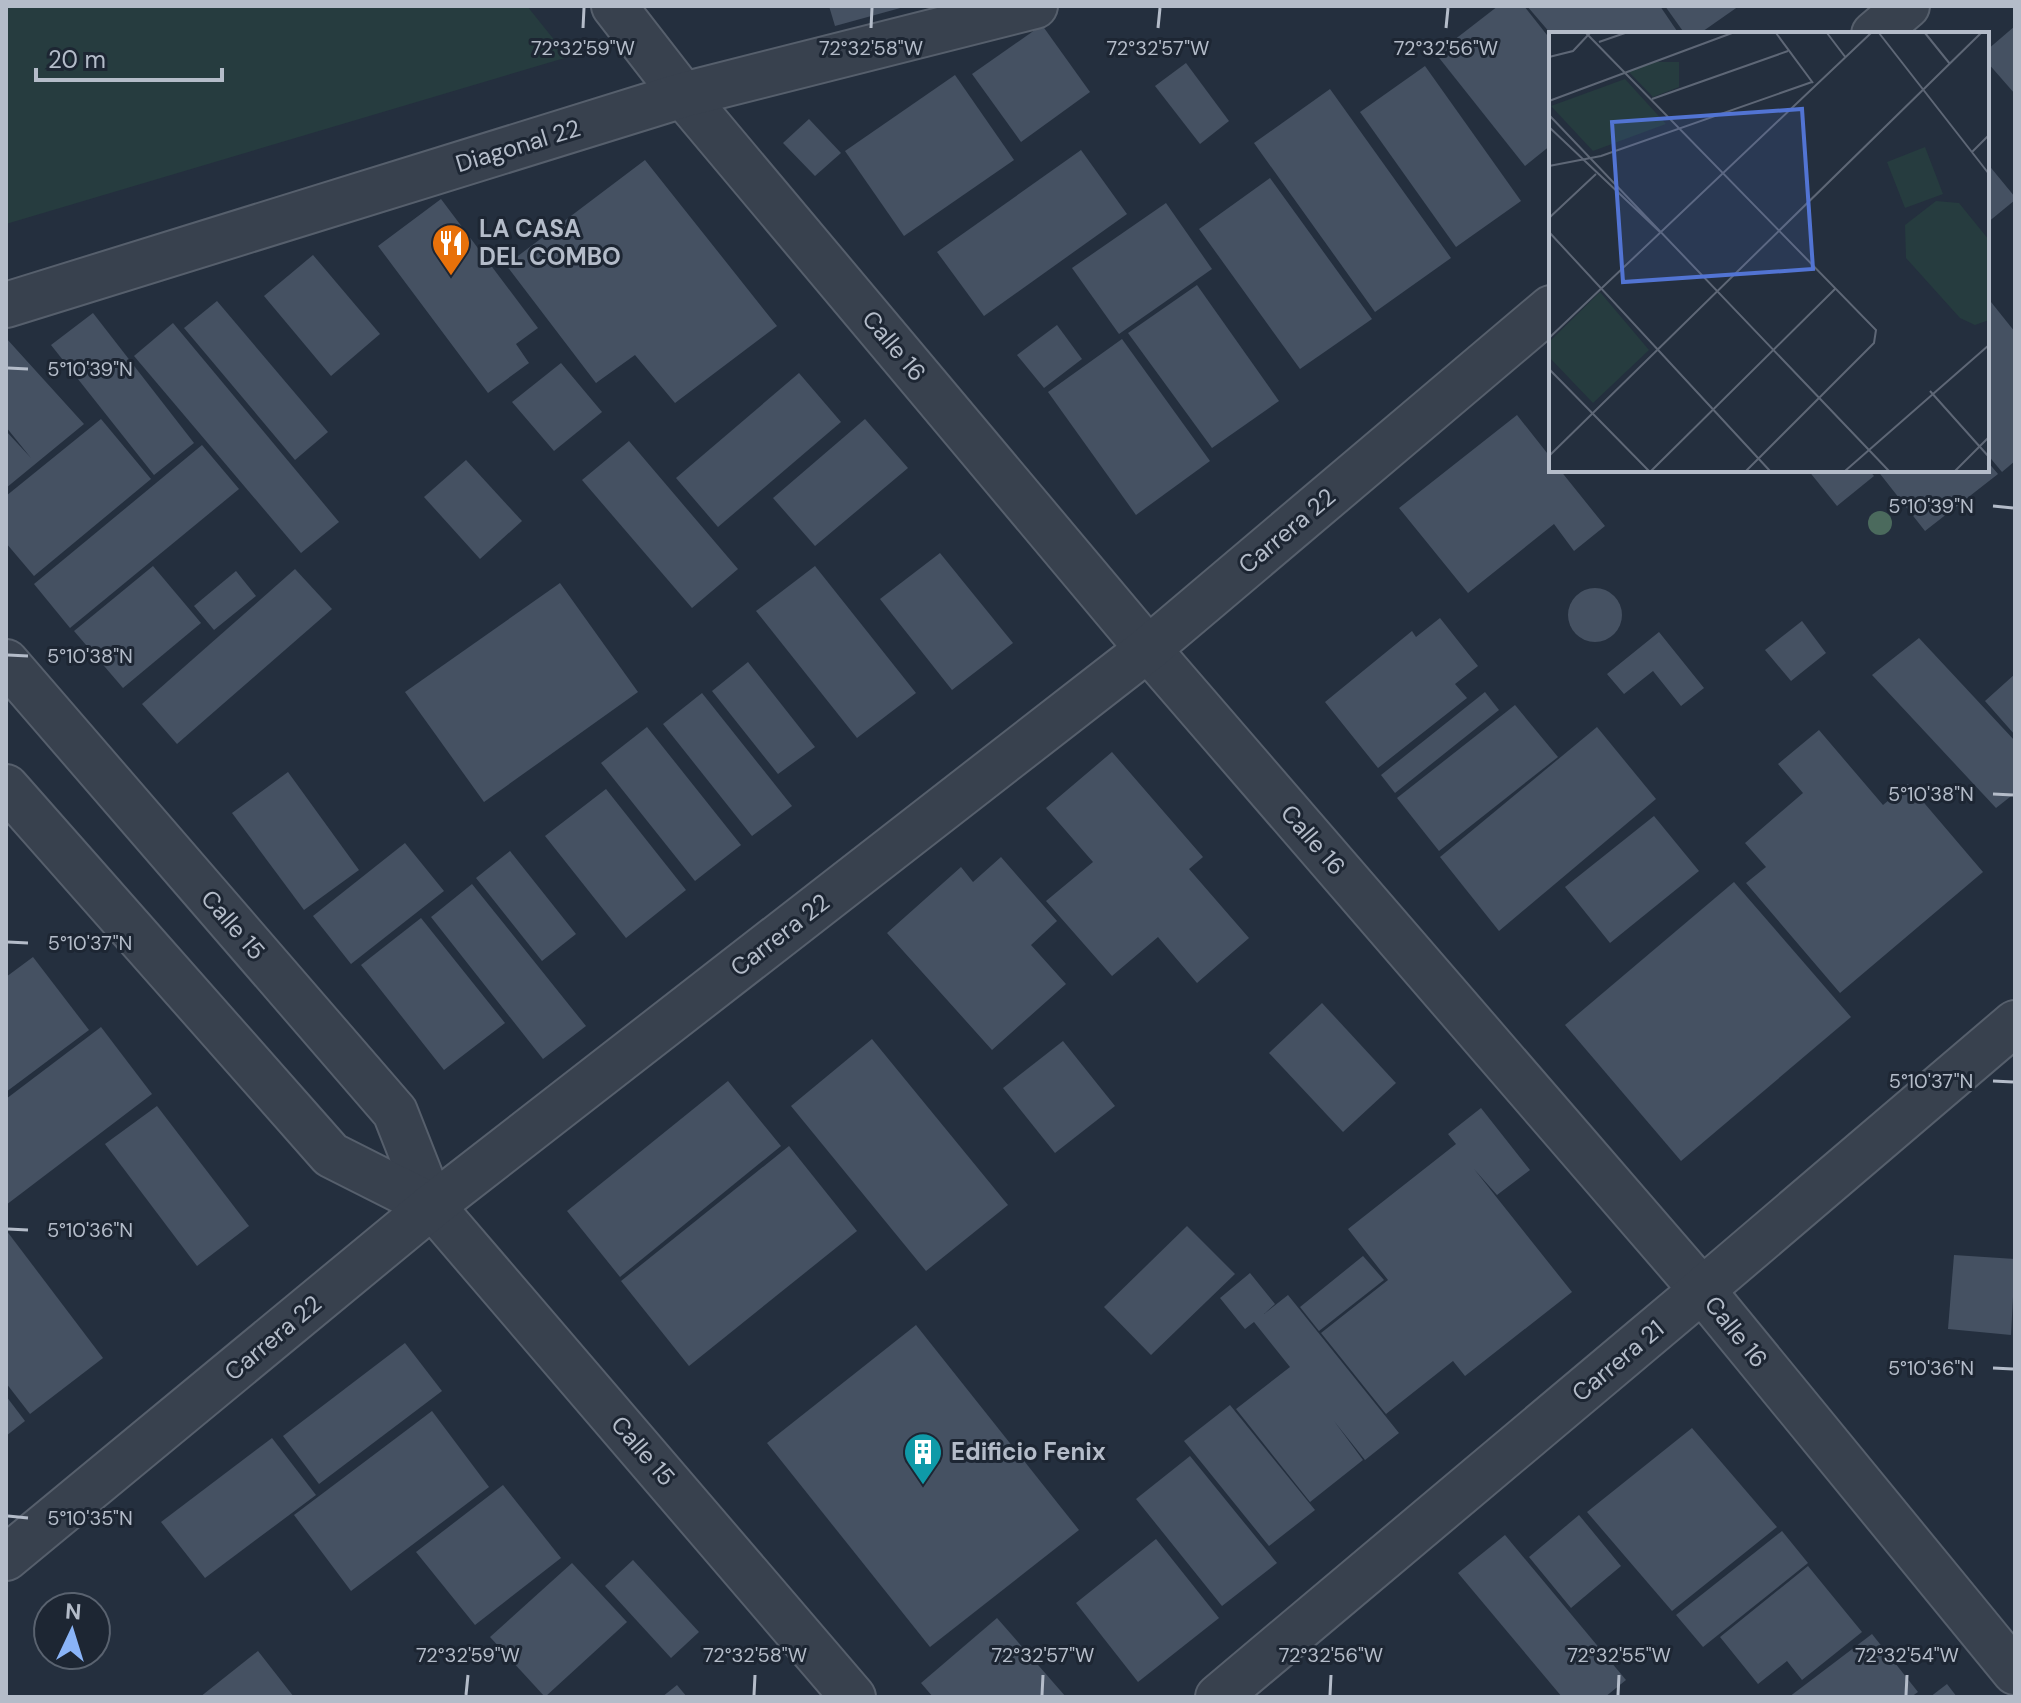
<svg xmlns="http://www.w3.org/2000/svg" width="2021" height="1703" viewBox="0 0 2021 1703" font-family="'DM Sans',sans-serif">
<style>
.green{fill:#263c3f}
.building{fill:#455162}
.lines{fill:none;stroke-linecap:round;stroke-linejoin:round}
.street-casing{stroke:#565f6c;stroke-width:48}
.street{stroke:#38414e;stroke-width:44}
.tree{fill:#4b6a5d}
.ticks{fill:none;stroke:#b4bcc9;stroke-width:3}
.labels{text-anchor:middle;stroke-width:6;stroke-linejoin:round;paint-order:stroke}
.street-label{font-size:24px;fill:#b4bcc9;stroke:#1d2633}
.poi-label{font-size:24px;font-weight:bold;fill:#b4bcc9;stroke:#1d2633;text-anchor:start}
.inset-road{fill:none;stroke:#5e6776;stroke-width:2}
.view{fill:#5274d3;fill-opacity:0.15;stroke:#5274d3;stroke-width:4}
.inset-edge{fill:none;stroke:#b4bcc9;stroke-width:4}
.ticks-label{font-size:20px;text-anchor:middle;fill:#b4bcc9;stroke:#1d2633;stroke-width:6;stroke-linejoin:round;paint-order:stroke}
</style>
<rect width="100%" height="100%" fill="#242f3e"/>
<path class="green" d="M6 6H527L568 57 6 224Z"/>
<g class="building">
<path d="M829 6H904V7L835 26Z"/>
<path d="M1498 6H1524L1551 40V145L1525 166 1436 54Z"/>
<path d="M1527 6H1660L1679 34H1551Z"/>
<path d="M1665 6H1739L1699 34H1685Z"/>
<path d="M1042 25 1090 92 1021 142 972 74Z"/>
<path d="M2015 26V94L1987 62V50Z"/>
<path d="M1186 63 1229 121 1200 144 1155 86Z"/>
<path d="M1425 66 1521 201 1456 247 1360 112Z"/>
<path d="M955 75 1014 160 904 236 845 151Z"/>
<path d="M1330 89 1451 258 1375 312 1254 143Z"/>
<path d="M809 119 841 153 815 176 783 143Z"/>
<path d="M1081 150 1127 214 984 316 937 252Z"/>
<path d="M645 160 777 326 675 403 635 355 596 383 506 265Z"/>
<path d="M1987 163 2015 197V200L1987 223Z"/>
<path d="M1270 178 1372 319 1300 369 1199 229Z"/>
<path d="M441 199 538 328 516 344 529 363 488 393 378 246Z"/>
<path d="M1166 203 1212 269 1119 334 1072 268Z"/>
<path d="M313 255 380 334 331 376 264 296Z"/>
<path d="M1197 285 1279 401 1212 448 1128 333Z"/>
<path d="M217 301 328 432 295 460 184 328Z"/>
<path d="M1991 302 2015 332V461L2002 472 1987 454V305Z"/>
<path d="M93 313 194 443 154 475 51 345Z"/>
<path d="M173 323 339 522 301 553 134 356Z"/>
<path d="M1057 325 1082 359 1044 388 1017 355Z"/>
<path d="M6 338 84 424 6 488V431L31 458 6 427Z"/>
<path d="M1122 339 1210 461 1136 515 1048 392Z"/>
<path d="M561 363 602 412 554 451 512 402Z"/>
<path d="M799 373 841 422 718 527 676 478Z"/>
<path d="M1517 415 1551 458V470H1560L1605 526 1574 551 1554 524 1468 593 1399 508Z"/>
<path d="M101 419 151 479 34 576 6 543V496Z"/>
<path d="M865 419 908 468 815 546 773 498Z"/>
<path d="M629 441 738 569 692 608 582 480Z"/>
<path d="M202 445 239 489 70 628 34 584Z"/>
<path d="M466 460 522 521 480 559 424 497Z"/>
<path d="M1987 461 1998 474 1925 531 1877 470H1987Z"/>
<path d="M1808 470H1869L1874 476 1837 506Z"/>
<path d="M940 553 1013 643 952 690 880 599Z"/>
<path d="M153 566 201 623 123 688 74 631Z"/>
<path d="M815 566 916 693 857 738 756 611Z"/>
<path d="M295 569 332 609 177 744 142 704Z"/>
<path d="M236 571 256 596 214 630 194 606Z"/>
<path d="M560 583 638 692 484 802 405 692Z"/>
<circle cx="1595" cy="615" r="27"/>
<path d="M1440 618 1478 666 1455 684 1467 698 1378 768 1325 702 1412 631 1416 637Z"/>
<path d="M1802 621 1826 653 1791 681 1765 650Z"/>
<path d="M1659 632 1704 688 1681 706 1653 671 1624 694 1607 674Z"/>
<path d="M1919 638 2015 741V793L1996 808 1872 675Z"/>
<path d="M748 662 815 747 778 774 712 691Z"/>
<path d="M2015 674V735L1985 701Z"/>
<path d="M1485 692 1499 710 1395 793 1381 775Z"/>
<path d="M702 693 792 806 752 836 663 724Z"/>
<path d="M1515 705 1558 757 1439 851 1397 798Z"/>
<path d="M647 727 741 845 695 881 601 763Z"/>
<path d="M1597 727 1656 799 1499 931 1440 857Z"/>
<path d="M1819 730 1883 805 1908 784 1983 872 1840 993 1746 883 1766 867 1745 843 1803 793 1778 764Z"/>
<path d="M1112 752 1203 857 1189 869 1249 938 1197 983 1158 937 1112 976 1046 901 1093 862 1046 808Z"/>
<path d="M288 772 359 870 304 910 232 813Z"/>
<path d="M606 789 686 890 626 938 545 836Z"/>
<path d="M1654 816 1699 871 1610 943 1565 887Z"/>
<path d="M405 843 444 891 351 964 313 916Z"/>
<path d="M510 851 576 934 542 961 476 878Z"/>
<path d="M1001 857 1057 921 1031 945 1066 984 992 1050 887 933 961 867 973 882Z"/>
<path d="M1734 882 1851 1017 1681 1161 1565 1025Z"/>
<path d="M472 884 586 1026 543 1059 431 917Z"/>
<path d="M421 918 505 1023 444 1070 361 965Z"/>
<path d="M33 957 89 1030 6 1092V977Z"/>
<path d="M1322 1003 1396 1083 1343 1132 1269 1053Z"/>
<path d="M101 1027 152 1094 6 1205V1099Z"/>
<path d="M872 1039 1008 1205 926 1271 791 1106Z"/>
<path d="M1063 1041 1115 1106 1055 1153 1003 1088Z"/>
<path d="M728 1081 781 1146 620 1277 567 1211Z"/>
<path d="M157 1106 249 1226 197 1266 105 1144Z"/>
<path d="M1481 1108 1530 1170 1497 1195 1474 1169 1572 1292 1465 1376 1453 1361 1386 1414 1321 1333 1388 1280 1348 1229 1456 1144 1448 1134Z"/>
<path d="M789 1146 857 1231 689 1366 621 1281Z"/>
<path d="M1187 1226 1235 1274 1151 1355 1104 1307Z"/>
<path d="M6 1230 103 1358 30 1414 6 1383Z"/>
<path d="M1954 1255 2015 1259 2011 1335 1948 1329Z"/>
<path d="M1363 1256 1384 1280 1319 1331 1300 1307Z"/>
<path d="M1250 1273 1275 1304 1264 1314 1288 1295 1399 1433 1365 1460 1334 1421 1363 1460 1310 1502 1236 1409 1290 1367 1254 1322 1245 1329 1220 1298Z"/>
<path d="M916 1325 1079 1530 930 1647 767 1443Z"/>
<path d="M405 1343 442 1391 319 1484 283 1436Z"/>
<path d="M6 1396 25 1421 6 1436Z"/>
<path d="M1230 1405 1315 1510 1269 1546 1184 1441Z"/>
<path d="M432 1411 489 1487 351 1591 294 1515Z"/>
<path d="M1692 1428 1777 1527 1672 1611 1587 1512Z"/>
<path d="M272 1438 316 1495 205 1578 161 1522Z"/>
<path d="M1190 1456 1277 1563 1222 1606 1136 1499Z"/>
<path d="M503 1485 561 1558 475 1625 416 1552Z"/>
<path d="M1579 1515 1621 1566 1571 1608 1529 1557Z"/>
<path d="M1782 1531 1808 1563 1703 1647 1676 1615Z"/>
<path d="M1505 1535 1626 1680 1605 1697H1562L1458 1573Z"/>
<path d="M1156 1539 1219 1618 1138 1682 1076 1603Z"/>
<path d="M633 1560 699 1632 671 1658 605 1586Z"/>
<path d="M572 1563 627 1622 545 1697 490 1637Z"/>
<path d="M1808 1566 1862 1632 1802 1680 1787 1661 1758 1684 1720 1637Z"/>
<path d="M997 1618 1066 1697H933L921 1683Z"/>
<path d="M1872 1634 1918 1692 1911 1697H1789Z"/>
<path d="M258 1651 294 1697H200Z"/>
<path d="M1947 1684 1957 1697H1930Z"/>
<path d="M677 1685 687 1697H662Z"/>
</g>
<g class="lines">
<g class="street-casing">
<g id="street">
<path d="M614 6 683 95 1148 649 1702 1290 2015 1672"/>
<path d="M1874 34 1907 6"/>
<path d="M6 305 683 95 1035 6"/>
<path d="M6 662 395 1112 432 1206 853 1697"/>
<path d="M6 787 331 1155 432 1206"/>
<path d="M6 1558 432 1206 1148 649 1551 308"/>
<path d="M1218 1697 1702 1290 2015 1023"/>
</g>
</g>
<use href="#street" class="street"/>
</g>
<circle class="tree" cx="1880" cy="523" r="12"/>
<path class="ticks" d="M583 28 584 8M871 28 872 8M1158 28 1160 8M1446 28 1448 8M8 368 28 369M1993 506 2013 508M8 655 28 656M1993 794 2013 795M8 942 28 943M1993 1081 2013 1082M8 1229 28 1230M1993 1368 2013 1369M8 1516 28 1518M466 1695 468 1675M754 1695 755 1675M1042 1695 1043 1675M1330 1695 1331 1675M1618 1695 1619 1675M1906 1695 1907 1675"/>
<defs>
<g id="restaurant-pin" transform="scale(2)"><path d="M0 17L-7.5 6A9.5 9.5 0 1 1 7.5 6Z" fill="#e8710a" stroke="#1d2633"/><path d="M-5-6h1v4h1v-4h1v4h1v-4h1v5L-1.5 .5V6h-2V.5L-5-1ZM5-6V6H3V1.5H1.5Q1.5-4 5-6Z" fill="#fff"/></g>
<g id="building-pin" transform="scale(2)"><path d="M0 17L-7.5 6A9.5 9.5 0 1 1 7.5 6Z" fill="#0f9aa8" stroke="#1d2633"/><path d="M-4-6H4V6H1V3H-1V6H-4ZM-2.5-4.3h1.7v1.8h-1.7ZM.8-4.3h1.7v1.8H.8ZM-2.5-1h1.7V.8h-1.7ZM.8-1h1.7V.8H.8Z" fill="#fff"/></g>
</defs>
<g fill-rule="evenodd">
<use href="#restaurant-pin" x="451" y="243"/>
<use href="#building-pin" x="923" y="1452"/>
</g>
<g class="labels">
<g class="street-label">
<text transform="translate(518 146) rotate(-17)" y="8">Diagonal 22</text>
<text transform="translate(894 346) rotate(50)" y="8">Calle 16</text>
<text transform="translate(1287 531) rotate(-40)" y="8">Carrera 22</text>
<text transform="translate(1313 840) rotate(49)" y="8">Calle 16</text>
<text transform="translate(233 925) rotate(49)" y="8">Calle 15</text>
<text transform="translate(780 935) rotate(-38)" y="8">Carrera 22</text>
<text transform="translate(1736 1332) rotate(51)" y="8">Calle 16</text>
<text transform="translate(273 1338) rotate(-40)" y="8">Carrera 22</text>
<text transform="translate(1618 1361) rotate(-40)" y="8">Carrera 21</text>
<text transform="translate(643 1451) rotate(49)" y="8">Calle 15</text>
</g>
<g class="poi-label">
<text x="479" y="237">LA CASA<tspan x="479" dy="28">DEL COMBO</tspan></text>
<text x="951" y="1460">Edificio Fenix</text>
</g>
</g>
<g transform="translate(1549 32)">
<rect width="440" height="440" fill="#242f3e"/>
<path d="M104 30H130V55L104 65 79 39ZM76 47 117 92 44 119 2 74ZM376 115 394 162 356 176 338 130ZM387 169 410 171 440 208V288L426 293 411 286 357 226 356 193ZM51 260 100 318 44 371 0 325V310Z" fill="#263c3f"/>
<path class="inset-road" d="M37 1 327 298 325 311 197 439M227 1 264 51M278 1 297 26M330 1 440 142M376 1 401 32M50 10 76 1M0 25 24 19 41 1M103 67 239 19M0 69 183 1M0 83 340 439M0 95 111 200M423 120 440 103M0 134 52 124 263 50M0 186 47 142M0 200 221 439M0 306 322 1M0 337 100 439M381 359 440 425M0 424 432 1M102 439 286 257M296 439 440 313M406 439 440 405"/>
<path class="view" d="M253 77 264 237 74 250 63 90Z"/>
<rect width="440" height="440" class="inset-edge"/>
</g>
<g class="ticks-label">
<text x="583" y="55">72°32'59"W</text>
<text x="871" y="55">72°32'58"W</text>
<text x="1158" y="55">72°32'57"W</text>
<text x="1446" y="55">72°32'56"W</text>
<text x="90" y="376">5°10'39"N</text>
<text x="1931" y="513">5°10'39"N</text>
<text x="90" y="663">5°10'38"N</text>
<text x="1931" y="801">5°10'38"N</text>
<text x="90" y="950">5°10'37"N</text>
<text x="1931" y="1088">5°10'37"N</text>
<text x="90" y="1237">5°10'36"N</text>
<text x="1931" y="1375">5°10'36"N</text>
<text x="90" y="1525">5°10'35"N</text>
<text x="468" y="1662">72°32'59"W</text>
<text x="755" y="1662">72°32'58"W</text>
<text x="1043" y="1662">72°32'57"W</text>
<text x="1331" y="1662">72°32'56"W</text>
<text x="1619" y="1662">72°32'55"W</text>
<text x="1907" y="1662">72°32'54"W</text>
</g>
<rect width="2021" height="1703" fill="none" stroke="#b4bcc9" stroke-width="16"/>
<g transform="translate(72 1631) rotate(4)"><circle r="38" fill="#1d2633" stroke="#59626f" stroke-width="2"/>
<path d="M0-6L14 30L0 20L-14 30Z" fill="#8ab4f8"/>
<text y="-12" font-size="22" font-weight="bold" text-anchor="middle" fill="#b4bcc9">N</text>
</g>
<path d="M36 68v12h186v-12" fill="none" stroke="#b4bcc9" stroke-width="4"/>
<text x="48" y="68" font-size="24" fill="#b4bcc9" stroke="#1d2633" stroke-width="6" paint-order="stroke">20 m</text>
</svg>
